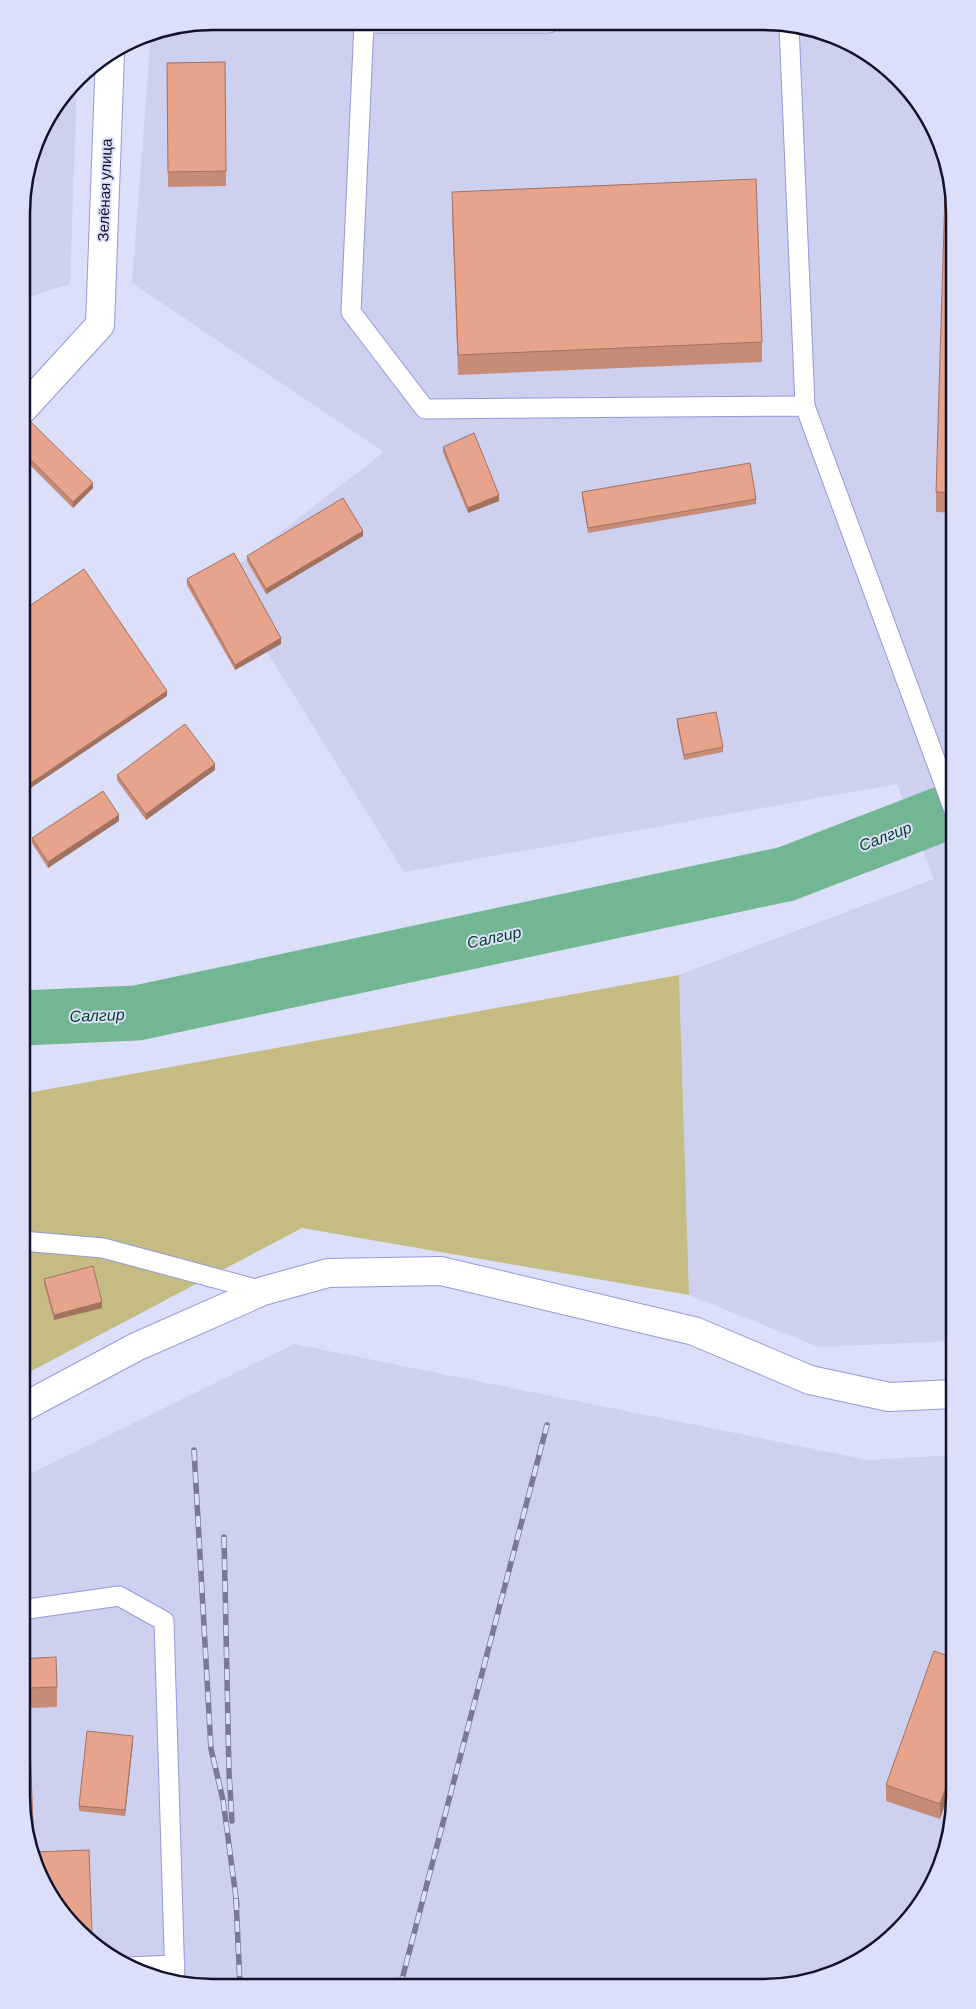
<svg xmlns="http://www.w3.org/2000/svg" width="976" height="2009" viewBox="0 0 976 2009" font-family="Barlow,sans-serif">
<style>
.built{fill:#cdd0ee}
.green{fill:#c5bc84}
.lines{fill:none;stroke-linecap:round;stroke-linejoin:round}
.river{stroke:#72b792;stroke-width:55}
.lane-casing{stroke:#9499d9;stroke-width:21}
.street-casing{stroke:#9499d9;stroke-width:30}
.lane{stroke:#fff;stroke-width:19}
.street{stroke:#fff;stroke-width:28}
.rail-casing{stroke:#787993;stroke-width:5.5}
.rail{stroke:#dcdffa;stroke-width:4;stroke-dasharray:11;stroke-linecap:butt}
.wall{fill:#c78c78}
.shaded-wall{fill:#a27261}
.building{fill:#e7a38b;stroke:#a27261}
.labels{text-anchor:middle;stroke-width:4;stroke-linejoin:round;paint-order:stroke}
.street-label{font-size:15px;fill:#12122a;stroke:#dcdffa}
.water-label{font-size:16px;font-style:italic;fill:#033f27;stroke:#dcdffa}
.rim{fill:none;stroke:#12122a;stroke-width:2.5}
</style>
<rect width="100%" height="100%" fill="#dcdffa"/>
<g class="built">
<path d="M213 21 800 25 848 41 890 69 923 107 945 152 949 176 936 512 955 513 954 1341 819 1347 689 1295 679 975 934 879 897 784 404 872 221 578 384 452 132 283 151 34Z"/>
<path d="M77 82 70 284 23 299V188L41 128Z"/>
<path d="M294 1344 869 1460 954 1455V1809L940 1869 915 1913 870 1955 824 1978 763 1988 188 1986 129 1968 87 1940 31 1857 21 1796 22 1478Z"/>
</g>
<path class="green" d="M679 975 689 1295 302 1228 22 1376V1094Z"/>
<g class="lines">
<path class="river" d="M22 1018 137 1013 786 874 955 809"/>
<g class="lane-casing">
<g id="lane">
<path d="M549 23H364L351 312 425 409 805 406 955 813"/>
<path d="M789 25 805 406"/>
<path d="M22 1241 103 1248 263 1291"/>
<path d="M21 1610 119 1596 164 1621 175 1982"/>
<path d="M127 1967 175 1965"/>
</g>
</g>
<g class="street-casing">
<g id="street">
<path d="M23 409 100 325 110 54"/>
<path d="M22 1408 136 1347 263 1291 328 1273 441 1271 694 1331 810 1380 889 1397 954 1394"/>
</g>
</g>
<use href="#lane" class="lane"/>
<use href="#street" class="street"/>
<g class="rail-casing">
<g id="rail">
<path d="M194 1450 211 1749 223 1800 237 1905"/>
<path d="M224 1537 229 1772 232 1821"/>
<path d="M236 1899 240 1986"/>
<path d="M400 1987 547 1425"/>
</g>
</g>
<use href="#rail" class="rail"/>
</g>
<g class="wall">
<path d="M225 62 226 186 168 187 167 63Z"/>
<path d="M452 192 762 342V362L458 375 452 212Z"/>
<path d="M955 213V513L936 512V492Z"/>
<path d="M23 414 93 488 73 508 23 458Z"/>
<path d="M443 447 499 501 468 513 443 452Z"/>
<path d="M582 492 756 499V504L588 533 582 497Z"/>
<path d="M363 536 266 594 247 561V556Z"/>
<path d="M187 579 281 644 235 670 187 585Z"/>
<path d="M677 719 723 747V752L684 760 677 725Z"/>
<path d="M215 770 146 820 117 780V775Z"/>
<path d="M119 821 48 868 32 843V838Z"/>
<path d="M44 1279 102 1308 54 1320 44 1284Z"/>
<path d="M954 1658 940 1819 886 1801V1785Z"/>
<path d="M21 1659 57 1687V1707L28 1708 34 1852 92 1934V1944L87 1940 54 1903 31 1857Z"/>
<path d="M133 1741 125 1816 79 1811V1806Z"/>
</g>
<g class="shaded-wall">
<path d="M93 483V488L73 508V502Z"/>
<path d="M499 495V501L468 513V508Z"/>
<path d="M363 531V536L266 594V589Z"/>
<path d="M281 638V644L235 670V665Z"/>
<path d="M167 691V696L22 794V789Z"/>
<path d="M215 764V770L146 820V814Z"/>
<path d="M119 815V821L48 868V862Z"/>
<path d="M102 1302V1308L54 1320V1315Z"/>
<path d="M133 1736V1741L125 1816V1810Z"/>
<path d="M954 1763V1778L940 1819V1804Z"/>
</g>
<g class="building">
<path d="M225 62 226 171 168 172 167 63Z"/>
<path d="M946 159 955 213V493L936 492Z"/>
<path d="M756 179 762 342 458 355 452 192Z"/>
<path d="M23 414 93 483 73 502 23 452Z"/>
<path d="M474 433 499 495 468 508 443 447Z"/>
<path d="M750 463 756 499 588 528 582 492Z"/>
<path d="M343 498 363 531 266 589 247 556Z"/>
<path d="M234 553 281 638 235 665 187 579Z"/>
<path d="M84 569 167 691 22 789V611Z"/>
<path d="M716 712 723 747 684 755 677 719Z"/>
<path d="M185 724 215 764 146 814 117 775Z"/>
<path d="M103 791 119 815 48 862 32 838Z"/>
<path d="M93 1266 102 1302 54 1315 44 1279Z"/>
<path d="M934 1651 954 1658V1763L940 1804 886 1785Z"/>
<path d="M56 1657 57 1687 28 1688 34 1852 89 1850 92 1934H81L54 1903 31 1857 21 1796V1659Z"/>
<path d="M87 1731 133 1736 125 1810 79 1806Z"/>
</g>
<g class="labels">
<g class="street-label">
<text transform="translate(105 190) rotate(-88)" y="5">Зелёная улица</text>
</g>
<g class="water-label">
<text transform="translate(885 836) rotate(-21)" y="6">Салгир</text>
<text transform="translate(494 937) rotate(-12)" y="6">Салгир</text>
<text transform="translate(97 1015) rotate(-2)" y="6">Салгир</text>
</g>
</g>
<path d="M0 0H976V2009H0ZM213 30H763A183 183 0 0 1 946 213V1796A183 183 0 0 1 763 1979H213A183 183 0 0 1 30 1796V213A183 183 0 0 1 213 30Z" fill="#dcdffa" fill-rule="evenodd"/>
<path class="rim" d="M213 30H763A183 183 0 0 1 946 213V1796A183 183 0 0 1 763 1979H213A183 183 0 0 1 30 1796V213A183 183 0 0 1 213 30Z"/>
</svg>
